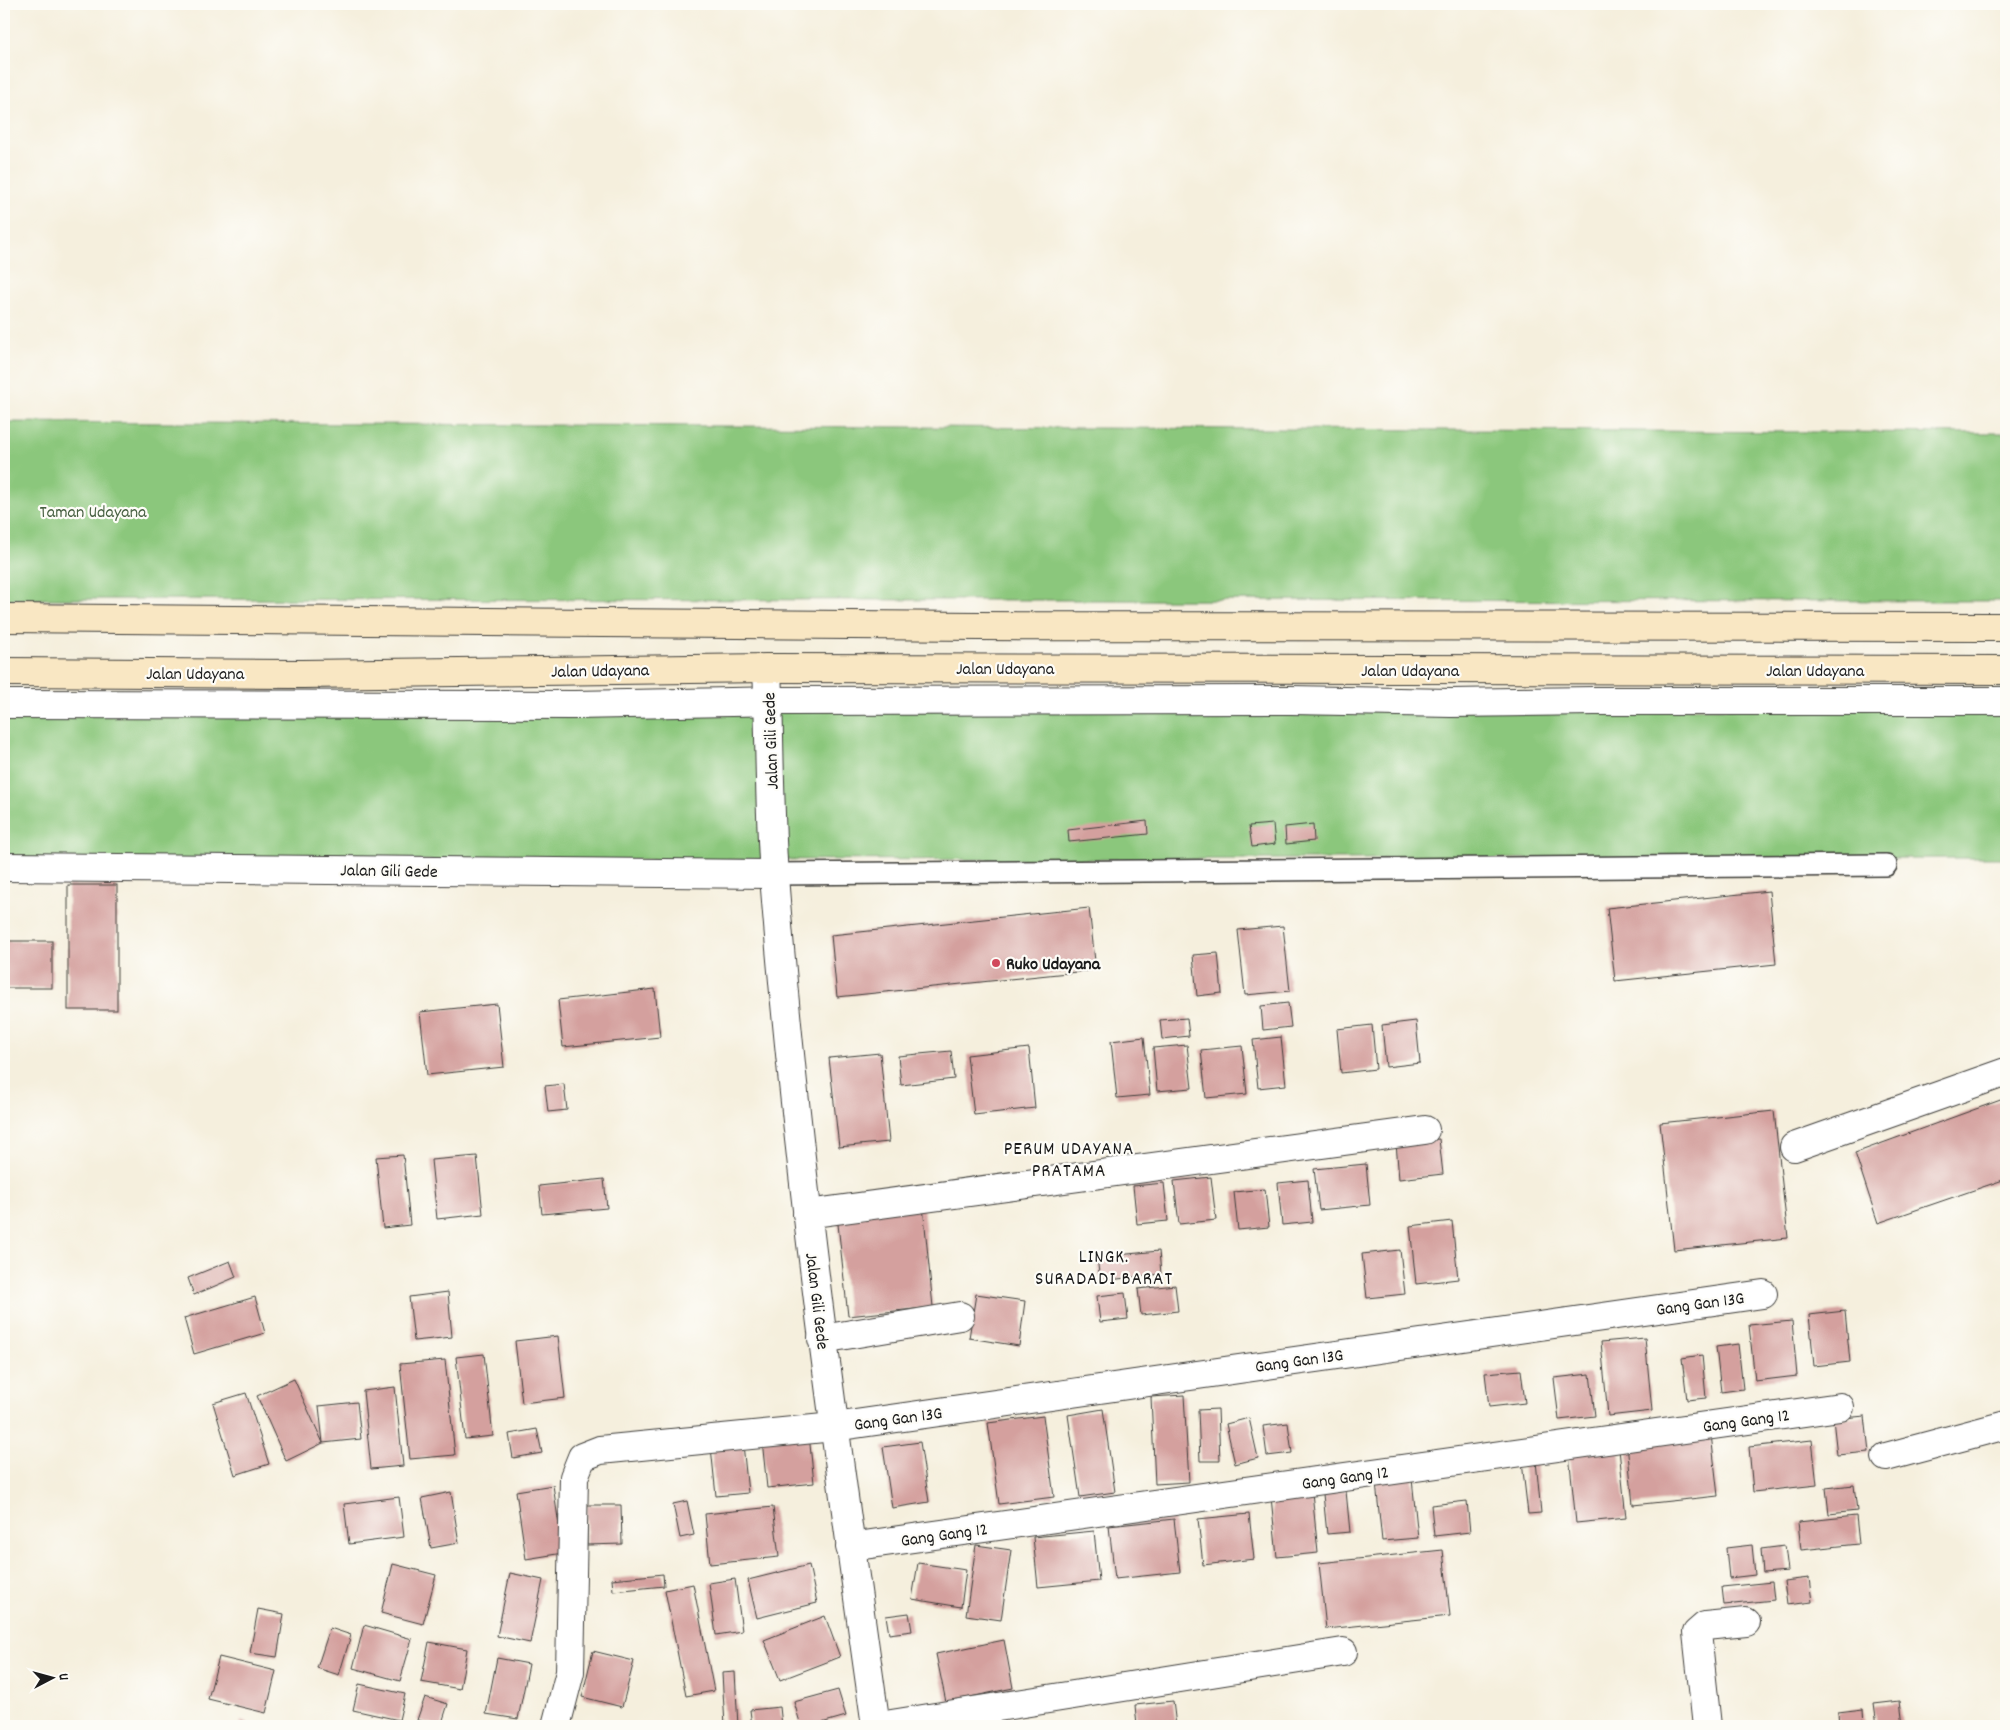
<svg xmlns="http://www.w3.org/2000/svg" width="2010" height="1730" viewBox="0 0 2010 1730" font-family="Dekko,sans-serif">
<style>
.green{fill:#8bc77c;stroke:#54724c}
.building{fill:#d4a09e}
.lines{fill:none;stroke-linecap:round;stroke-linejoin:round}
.service-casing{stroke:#3d3c39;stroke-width:24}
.pedestrian-casing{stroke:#3d3c39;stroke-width:30}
.minor-casing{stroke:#3d3c39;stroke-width:30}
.tertiary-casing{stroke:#3d3c39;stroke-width:30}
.secondary-casing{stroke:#3d3c39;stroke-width:30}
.service{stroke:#fff;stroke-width:21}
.pedestrian{stroke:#fff;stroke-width:28}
.minor{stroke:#fff;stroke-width:28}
.tertiary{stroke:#fff;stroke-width:28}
.secondary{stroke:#f9e7c3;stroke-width:28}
.poi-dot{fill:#d1495b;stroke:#fdfcf7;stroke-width:2}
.labels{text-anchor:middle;stroke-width:4.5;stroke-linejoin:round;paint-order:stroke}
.park-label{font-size:18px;fill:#486042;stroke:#fdfcf7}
.street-label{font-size:18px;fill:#1c1c1c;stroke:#fdfcf7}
.poi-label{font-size:18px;font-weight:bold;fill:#1c1c1c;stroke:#fdfcf7;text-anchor:start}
.neighbourhood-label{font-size:19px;letter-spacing:1px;fill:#1c1c1c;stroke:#fdfcf7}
</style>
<rect width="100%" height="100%" fill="#fdfcf7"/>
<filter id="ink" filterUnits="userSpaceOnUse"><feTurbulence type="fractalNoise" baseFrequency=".02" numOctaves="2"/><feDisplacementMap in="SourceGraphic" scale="10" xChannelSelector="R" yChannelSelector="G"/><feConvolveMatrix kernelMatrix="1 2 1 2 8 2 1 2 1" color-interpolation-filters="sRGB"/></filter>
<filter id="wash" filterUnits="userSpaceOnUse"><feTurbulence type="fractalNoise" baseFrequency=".0096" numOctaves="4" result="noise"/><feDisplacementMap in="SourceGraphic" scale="20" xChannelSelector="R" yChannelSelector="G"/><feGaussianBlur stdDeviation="1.12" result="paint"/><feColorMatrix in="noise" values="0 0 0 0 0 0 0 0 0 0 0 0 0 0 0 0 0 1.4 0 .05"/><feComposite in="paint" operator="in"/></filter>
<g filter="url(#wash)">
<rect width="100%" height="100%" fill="#f5efdd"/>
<g class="green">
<path d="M4 422 2006 433V601L4 599Z"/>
<path d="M2006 708V858L4 861V711Z"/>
</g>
<g id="blocks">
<g class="building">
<path d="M1147 821 1148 834 1069 842 1068 830Z"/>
<path d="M1273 824 1275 844 1252 847 1249 826Z"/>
<path d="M1313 824 1314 841 1286 844 1285 827Z"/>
<rect x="68" y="885" width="49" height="125"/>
<path d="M1769 891 1776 964 1615 981 1607 908Z"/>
<path d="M1089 908 1096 970 837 997 831 935Z"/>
<path d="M1283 926 1290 991 1245 995 1238 930Z"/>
<rect x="5" y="941" width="47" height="47"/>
<path d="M1218 953 1222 993 1197 996 1193 955Z"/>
<path d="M655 989 660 1037 563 1047 558 1000Z"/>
<path d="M1288 1003 1291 1027 1263 1030 1261 1006Z"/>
<path d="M497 1004 504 1067 427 1075 420 1012Z"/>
<path d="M1187 1018 1189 1036 1162 1039 1160 1020Z"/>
<path d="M1416 1021 1420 1063 1386 1067 1382 1025Z"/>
<path d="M1372 1025 1376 1069 1341 1073 1337 1029Z"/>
<path d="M1144 1037 1150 1095 1117 1098 1111 1041Z"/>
<path d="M1281 1037 1286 1085 1258 1088 1253 1040Z"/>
<path d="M1187 1045 1192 1088 1157 1091 1153 1048Z"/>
<path d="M1242 1046 1247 1094 1206 1098 1201 1050Z"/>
<path d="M1029 1048 1035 1108 974 1115 967 1055Z"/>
<path d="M951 1051 954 1079 901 1085 898 1056Z"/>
<path d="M880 1053 889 1142 839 1147 829 1058Z"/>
<path d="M564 1084 567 1110 548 1112 545 1086Z"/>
<path d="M2006 1098V1179L1878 1223 1855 1153Z"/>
<path d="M1774 1111 1788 1238 1674 1250 1660 1123Z"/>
<path d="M1439 1139 1443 1174 1399 1179 1396 1143Z"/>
<path d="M403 1155 410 1225 383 1228 376 1157Z"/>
<path d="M477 1156 483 1214 437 1219 431 1160Z"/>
<path d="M1366 1164 1370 1205 1319 1210 1314 1169Z"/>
<path d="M1211 1177 1216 1220 1179 1224 1174 1181Z"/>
<path d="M604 1179 607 1208 542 1214 539 1186Z"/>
<path d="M1308 1180 1312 1222 1282 1225 1278 1183Z"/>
<path d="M1164 1183 1168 1221 1137 1224 1133 1186Z"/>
<path d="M1265 1189 1269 1227 1238 1230 1234 1192Z"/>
<path d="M923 1206 933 1307 848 1316 837 1215Z"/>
<path d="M1452 1221 1458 1279 1416 1284 1410 1226Z"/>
<path d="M1400 1250 1405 1294 1367 1298 1362 1254Z"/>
<path d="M1159 1251 1161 1274 1100 1281 1097 1257Z"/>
<path d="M230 1261 236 1277 194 1295 188 1278Z"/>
<path d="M1175 1285 1178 1311 1141 1315 1138 1289Z"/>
<path d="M448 1292 452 1337 414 1341 409 1297Z"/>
<path d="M1125 1293 1128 1319 1100 1322 1097 1296Z"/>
<path d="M976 1294 1025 1301 1019 1346 969 1338Z"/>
<path d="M255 1297 265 1333 194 1354 184 1318Z"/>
<path d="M1845 1311 1850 1362 1814 1366 1809 1315Z"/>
<path d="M1792 1321 1797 1376 1755 1381 1749 1325Z"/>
<path d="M558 1336 565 1398 522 1403 515 1341Z"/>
<path d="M1645 1338 1652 1411 1608 1416 1601 1342Z"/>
<path d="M1738 1344 1743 1389 1721 1392 1716 1347Z"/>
<path d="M484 1354 493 1436 465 1439 456 1357Z"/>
<path d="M1702 1355 1706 1398 1687 1400 1682 1358Z"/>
<path d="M445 1360 455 1455 410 1459 400 1364Z"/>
<path d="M1521 1370 1525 1403 1489 1407 1485 1373Z"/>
<path d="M1590 1374 1595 1416 1559 1420 1554 1378Z"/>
<path d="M294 1379 323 1443 319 1406 357 1402 361 1439 323 1443 286 1461 257 1396Z"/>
<path d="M395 1387 403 1466 371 1469 363 1391Z"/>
<path d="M246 1393 269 1464 235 1475 213 1403Z"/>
<path d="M1184 1395 1189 1482 1155 1484 1151 1397Z"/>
<path d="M1103 1409 1115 1492 1080 1497 1068 1415Z"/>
<path d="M1218 1409 1220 1461H1200L1198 1410Z"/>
<path d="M1043 1416 1054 1497 999 1504 988 1423Z"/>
<path d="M1865 1416 1869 1452 1837 1455 1833 1419Z"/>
<path d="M1249 1418 1258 1458 1235 1464 1226 1424Z"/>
<path d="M1288 1423 1292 1453 1267 1456 1263 1426Z"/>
<path d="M537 1429 542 1453 513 1458 509 1434Z"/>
<path d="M1711 1434 1718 1496 1633 1505 1627 1443Z"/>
<path d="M809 1435 814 1483 767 1488 762 1440Z"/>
<path d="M1812 1440 1817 1485 1753 1492 1749 1447Z"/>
<path d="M920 1442 929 1502 892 1508 883 1447Z"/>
<path d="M743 1444 748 1493 716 1496 711 1447Z"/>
<path d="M1619 1449 1626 1518 1576 1523 1569 1454Z"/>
<path d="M1536 1461 1541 1513 1528 1514 1522 1462Z"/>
<path d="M1411 1469 1418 1538 1382 1541 1375 1473Z"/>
<path d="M553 1485 563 1553 526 1559 516 1491Z"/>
<path d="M1854 1485 1857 1511 1829 1514 1826 1488Z"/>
<path d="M1346 1491 1350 1532 1327 1534 1323 1494Z"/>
<path d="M451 1492 459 1543 431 1548 422 1498Z"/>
<path d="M1312 1492 1318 1553 1277 1557 1271 1497Z"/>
<path d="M399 1497 404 1537 349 1544 344 1504Z"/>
<path d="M687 1501 694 1535 680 1538 673 1504Z"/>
<path d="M1467 1501 1470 1532 1434 1536 1431 1505Z"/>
<path d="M587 1505H621L622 1544 587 1545Z"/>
<path d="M773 1507 779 1557 710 1564 705 1514Z"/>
<path d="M1249 1514 1254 1559 1203 1565 1198 1519Z"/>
<path d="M1856 1516 1859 1544 1801 1550 1798 1522Z"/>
<path d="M1174 1519 1180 1572 1115 1579 1109 1526Z"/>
<path d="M1094 1531 1099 1581 1038 1587 1033 1537Z"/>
<path d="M976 1545 1011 1550 1001 1620 966 1615Z"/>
<path d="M1752 1545 1755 1575 1729 1578 1726 1548Z"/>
<path d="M1785 1546 1788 1571 1763 1573 1761 1549Z"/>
<path d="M1443 1550 1450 1616 1326 1629 1319 1563Z"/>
<path d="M918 1563 966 1570 961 1607 912 1599Z"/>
<path d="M393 1564 436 1575 423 1624 381 1613Z"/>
<path d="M809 1565 817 1603 757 1618 748 1580Z"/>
<path d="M510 1573 543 1580 530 1643 497 1636Z"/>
<path d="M663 1574 664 1586 613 1591 612 1579Z"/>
<path d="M1809 1578 1812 1602 1787 1605 1784 1581Z"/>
<path d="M735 1579 742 1631 716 1635 709 1583Z"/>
<path d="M1772 1582 1774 1600 1724 1605 1722 1587Z"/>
<path d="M693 1584 714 1691 686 1696 665 1590Z"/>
<path d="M258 1609 284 1614 277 1657 250 1653Z"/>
<path d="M909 1613 912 1631 889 1634 886 1616Z"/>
<path d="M825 1616 840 1657 780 1680 764 1640Z"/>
<path d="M364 1625 412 1639 400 1681 353 1668Z"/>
<path d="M330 1628 351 1635 339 1675 317 1668Z"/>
<path d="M1004 1640 1013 1688 946 1702 936 1654Z"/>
<path d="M429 1642 467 1649 460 1689 421 1682Z"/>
<path d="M593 1651 634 1661 622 1707 582 1697Z"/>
<path d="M219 1657 276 1671 266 1713 208 1699Z"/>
<path d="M497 1658 529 1664 518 1719 486 1714Z"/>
<path d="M735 1672 738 1726H725L722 1673Z"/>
<path d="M359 1684 405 1694 399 1720 353 1710Z"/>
<path d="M838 1690 846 1716 811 1726H801L794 1702Z"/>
<path d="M425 1697 448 1704 441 1726 417 1720Z"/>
<path d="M1173 1701 1176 1726H1137L1135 1705Z"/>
<path d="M1900 1701 1903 1726H1877L1874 1704Z"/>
<path d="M780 1707 782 1726H752L750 1710Z"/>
<path d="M1863 1709 1864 1726H1839L1838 1712Z"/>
<path d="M241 1721 256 1726H239Z"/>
</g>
</g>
</g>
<g filter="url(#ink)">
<use href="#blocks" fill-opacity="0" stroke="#3d3c39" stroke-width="1"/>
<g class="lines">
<g class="service-casing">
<path id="service" d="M774 874 1886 865"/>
</g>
<g class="pedestrian-casing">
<path id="pedestrian" d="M4 704 575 705 783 701 1291 700 1451 703 1595 701H2006"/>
</g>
<g class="minor-casing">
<g id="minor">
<path d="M4 867 774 874"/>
<path d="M1794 1147 2006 1072"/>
<path d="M807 1214 1425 1130"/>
<path d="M822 1339 960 1316"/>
<path d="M1886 1457 2006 1425"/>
<path d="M850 1547 1840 1407"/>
<path d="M556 1726 570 1672 574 1477 582 1457 600 1450 834 1427 1763 1294"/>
<path d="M879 1726 1343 1652"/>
<path d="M1707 1726 1697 1633 1705 1626 1746 1622"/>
</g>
</g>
<g class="tertiary-casing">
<path id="tertiary" d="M767 668C770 737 769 807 774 876 796 1161 836 1444 876 1726"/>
</g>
<g class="secondary-casing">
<g id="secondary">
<path d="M4 618C671 625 1339 630 2006 627"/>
<path d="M4 672 302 674 767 668 2006 670"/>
</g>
</g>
<use href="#service" class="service"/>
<use href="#pedestrian" class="pedestrian"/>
<use href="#minor" class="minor"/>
<use href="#tertiary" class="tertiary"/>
<use href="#secondary" class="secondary"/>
</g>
</g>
<circle class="poi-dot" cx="996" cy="963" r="5"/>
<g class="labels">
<g class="park-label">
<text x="93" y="517">Taman Udayana</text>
</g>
<g class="street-label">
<text x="1005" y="674">Jalan Udayana</text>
<text transform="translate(600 670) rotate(-1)" y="6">Jalan Udayana</text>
<text x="1410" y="676">Jalan Udayana</text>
<text x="1815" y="676">Jalan Udayana</text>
<text x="195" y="679">Jalan Udayana</text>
<text transform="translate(770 741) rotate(-92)" y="6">Jalan Gili Gede</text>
<text transform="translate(389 870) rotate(1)" y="6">Jalan Gili Gede</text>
<text transform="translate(818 1301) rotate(83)" y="6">Jalan Gili Gede</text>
<text transform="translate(1700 1303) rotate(-8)" y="6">Gang Gan 13G</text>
<text transform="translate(1299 1360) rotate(-8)" y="6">Gang Gan 13G</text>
<text transform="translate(898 1418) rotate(-8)" y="6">Gang Gan 13G</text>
<text transform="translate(1746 1420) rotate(-8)" y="6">Gang Gang 12</text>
<text transform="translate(1345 1477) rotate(-8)" y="6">Gang Gang 12</text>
<text transform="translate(944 1534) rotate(-8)" y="6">Gang Gang 12</text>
</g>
<g class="poi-label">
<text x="1006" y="969">Ruko Udayana</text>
</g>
<g class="neighbourhood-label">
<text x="1069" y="1154">PERUM UDAYANA<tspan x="1069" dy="22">PRATAMA</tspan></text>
<text x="1104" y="1262">LINGK.<tspan x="1104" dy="22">SURADADI BARAT</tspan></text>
</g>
</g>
<rect width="2010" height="1730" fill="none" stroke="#fdfcf7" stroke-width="20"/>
<g transform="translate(52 1678) rotate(84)" stroke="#fdfcf7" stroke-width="4" paint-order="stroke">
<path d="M0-4L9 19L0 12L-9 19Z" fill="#1c1c1c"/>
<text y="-8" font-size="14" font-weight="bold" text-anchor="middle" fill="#1c1c1c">U</text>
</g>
</svg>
